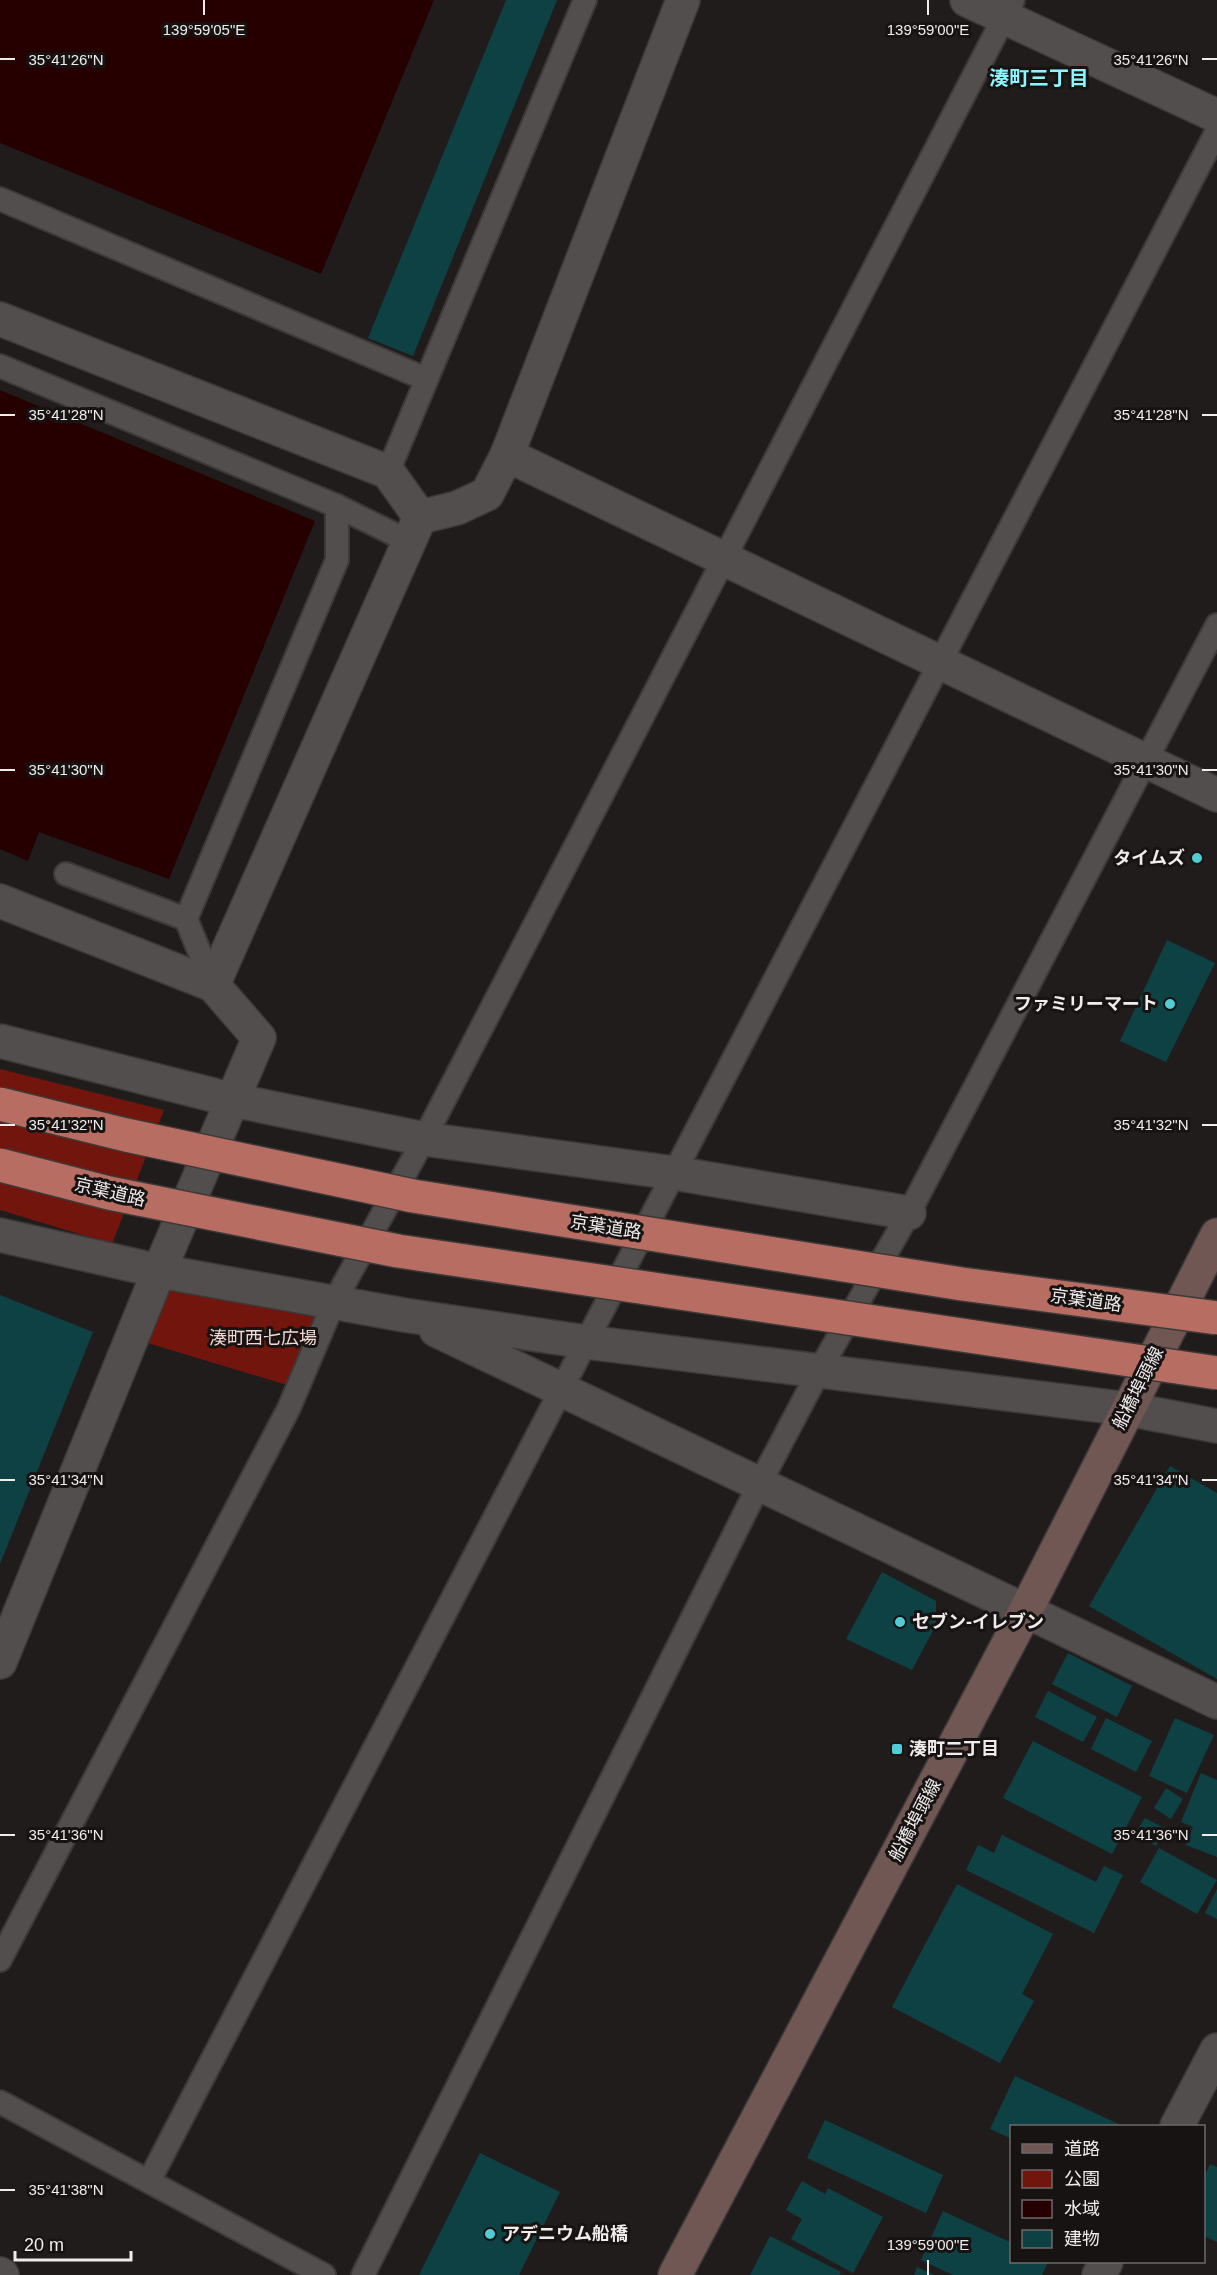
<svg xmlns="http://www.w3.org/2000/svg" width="1217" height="2275" viewBox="0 0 1217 2275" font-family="Arial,'Noto Sans JP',sans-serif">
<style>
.green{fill:#71150d}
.water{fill:#260000}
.building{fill:#0e4144}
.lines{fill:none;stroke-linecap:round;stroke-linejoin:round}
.service-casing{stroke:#3c3938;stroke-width:26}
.minor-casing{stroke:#3c3938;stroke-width:36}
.secondary-casing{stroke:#3c3938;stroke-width:36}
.service{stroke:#524e4d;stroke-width:22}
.minor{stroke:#524e4d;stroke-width:33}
.secondary{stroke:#705753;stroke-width:33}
.motorway-bridge-casing{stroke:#3c3938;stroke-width:36;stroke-linecap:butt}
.motorway-bridge{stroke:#b76d61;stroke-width:33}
.ticks{fill:none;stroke:#efeceb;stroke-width:2}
.poi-dot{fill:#51ccd4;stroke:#171313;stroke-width:2}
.labels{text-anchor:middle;stroke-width:6;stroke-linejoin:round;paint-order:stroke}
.poi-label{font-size:18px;font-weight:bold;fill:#efeceb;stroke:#171313;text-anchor:start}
.street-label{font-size:18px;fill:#efeceb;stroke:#171313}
.park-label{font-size:18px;fill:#f3d8d3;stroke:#171313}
.neighbourhood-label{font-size:20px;font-weight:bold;fill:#8bf6fd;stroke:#171313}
.ticks-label{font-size:15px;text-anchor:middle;fill:#efeceb;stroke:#171313;stroke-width:6;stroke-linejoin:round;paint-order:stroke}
</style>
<rect width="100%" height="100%" fill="#211c1c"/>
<g class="green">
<path d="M0 1069 164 1110 112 1244 0 1210Z"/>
<path d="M164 1283 320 1309 287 1385 141 1341Z"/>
</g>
<g class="water">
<path d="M0 0H434L321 274 0 143Z"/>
<path d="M0 390 315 521 169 879 39 832 28 861 0 849Z"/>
</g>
<g class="building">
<path d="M506 0H557L413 356 368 338Z"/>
<path d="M1167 940 1215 963 1166 1062 1120 1041Z"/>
<path d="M0 1295 93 1332 0 1564Z"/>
<path d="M1170 1466 1217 1493V1679L1089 1606Z"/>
<path d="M882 1572 936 1601V1625L912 1670 846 1639Z"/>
<path d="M1068 1653 1132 1686 1117 1717 1052 1684Z"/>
<path d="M1048 1691 1097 1717 1083 1742 1035 1717Z"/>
<path d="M1106 1718 1152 1741 1136 1772 1091 1749Z"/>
<path d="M1175 1718 1214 1735 1187 1793 1149 1776Z"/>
<path d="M1033 1741 1142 1797 1112 1854 1003 1798Z"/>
<path d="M1201 1773 1217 1780V1857L1186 1845 1193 1827 1181 1822Z"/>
<path d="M1166 1788 1183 1799 1171 1819 1154 1808Z"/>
<path d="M1145 1818 1166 1829 1156 1846 1135 1834Z"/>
<path d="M1002 1835 1096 1882 1104 1866 1123 1875 1094 1933 966 1870 978 1845 994 1853Z"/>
<path d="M1159 1848 1217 1880 1197 1914 1140 1882Z"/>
<path d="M957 1884 1053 1934 1022 1994 1034 2001 1000 2063 892 2007Z"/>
<path d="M1217 1889V1919L1205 1913Z"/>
<path d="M1015 2076 1123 2126H1012V2139L990 2129Z"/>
<path d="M825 2120 943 2175 926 2213 807 2158Z"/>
<path d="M480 2153 560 2192 519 2275H419Z"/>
<path d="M1210 2164 1217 2167V2242L1204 2236V2177Z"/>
<path d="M802 2181 825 2194 828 2188 883 2217 853 2273 791 2239 802 2219 786 2210Z"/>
<path d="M943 2211 1012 2243V2262H1048L1042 2275H953L921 2260Z"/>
<path d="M770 2236 841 2272 839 2275H750Z"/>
<path d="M917 2267 934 2275H914Z"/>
</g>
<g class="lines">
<g class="service-casing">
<g id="service">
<path d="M0 199 426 379"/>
<path d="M0 366 337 506V560L186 919 66 874"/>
<path d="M388 472 585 0"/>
<path d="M337 506 408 541"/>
<path d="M186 919 213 985"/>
<path d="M0 1960 289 1408 334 1302 424 1139 1013 0"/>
<path d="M0 2102 324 2275"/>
<path d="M149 2181 1217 131"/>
<path d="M363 2275 759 1485 819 1371 909 1213 1217 625"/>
</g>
</g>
<g class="minor-casing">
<g id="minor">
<path d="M967 0 1217 116"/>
<path d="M0 319 388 472 420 517"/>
<path d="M507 455 1217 795"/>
<path d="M0 901 213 985 259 1038 159 1271 0 1662"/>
<path d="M213 985 420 517 457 508 487 494 507 455 683 0"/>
<path d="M0 1041 233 1100 424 1139 674 1173 909 1213"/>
<path d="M0 1235 159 1271 404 1315 586 1342 1128 1409 1217 1426"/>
<path d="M436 1330 1217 1702"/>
<path d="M1177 2126 1217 2050"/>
<path d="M0 2274 2 2275"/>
<path d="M1099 2275 1106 2262"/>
</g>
</g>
<g class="secondary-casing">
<path id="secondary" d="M675 2275 1025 1612 1217 1235"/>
</g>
<use href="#service" class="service"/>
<use href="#minor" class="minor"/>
<use href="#secondary" class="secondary"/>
<g class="motorway-bridge-casing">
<g id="motorway-bridge">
<path d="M0 1104 126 1135 413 1196 962 1284 1217 1318"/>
<path d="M0 1165 109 1193 398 1251 1217 1373"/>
</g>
</g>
<use href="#motorway-bridge" class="motorway-bridge"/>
</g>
<path class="ticks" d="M204 0V15M928 0V15M0 59H15M1202 59H1217M0 415H15M1202 415H1217M0 770H15M1202 770H1217M0 1125H15M1202 1125H1217M0 1480H15M1202 1480H1217M0 1835H15M1202 1835H1217M0 2190H15M928 2260V2275"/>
<g class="poi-dot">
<circle cx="1197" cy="858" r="6"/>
<circle cx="1170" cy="1004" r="6"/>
<circle cx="900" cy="1622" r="6"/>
<rect x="891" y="1743" width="12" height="12" rx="3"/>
<circle cx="490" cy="2234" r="6"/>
</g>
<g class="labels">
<g class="poi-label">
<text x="1185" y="864" text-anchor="end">タイムズ</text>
<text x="1158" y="1010" text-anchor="end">ファミリーマート</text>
<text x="912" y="1628">セブン-イレブン</text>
<text x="909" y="1755">湊町二丁目</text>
<text x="502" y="2240">アデニウム船橋</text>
</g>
<g class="street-label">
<text transform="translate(110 1192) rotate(13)" y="6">京葉道路</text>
<text transform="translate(606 1227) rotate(9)" y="6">京葉道路</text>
<text transform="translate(1086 1300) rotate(8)" y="6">京葉道路</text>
<text transform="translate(1138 1388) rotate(-63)" y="6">船橋埠頭線</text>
<text transform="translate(915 1820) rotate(-62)" y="6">船橋埠頭線</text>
</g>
<g class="park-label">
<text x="263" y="1344">湊町西七広場</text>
</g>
<g class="neighbourhood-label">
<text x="1039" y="85">湊町三丁目</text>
</g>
</g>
<g class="ticks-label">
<text x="204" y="35">139°59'05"E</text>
<text x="928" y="35">139°59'00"E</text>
<text x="1151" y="65">35°41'26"N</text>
<text x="66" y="65">35°41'26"N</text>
<text x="1151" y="420">35°41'28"N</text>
<text x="66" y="420">35°41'28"N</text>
<text x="66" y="775">35°41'30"N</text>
<text x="1151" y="775">35°41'30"N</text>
<text x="66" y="1130">35°41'32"N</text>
<text x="1151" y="1130">35°41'32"N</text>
<text x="66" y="1485">35°41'34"N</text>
<text x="1151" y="1485">35°41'34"N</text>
<text x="1151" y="1840">35°41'36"N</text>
<text x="66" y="1840">35°41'36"N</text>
<text x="66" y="2195">35°41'38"N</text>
<text x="928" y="2250">139°59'00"E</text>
</g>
<rect x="1010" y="2125" width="195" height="138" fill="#171313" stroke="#6d6a69" stroke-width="1.5"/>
<rect x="1022" y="2144" width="30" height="9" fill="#705753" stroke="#6d6a69" stroke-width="1.5"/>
<text x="1064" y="2155" font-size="18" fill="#efeceb">道路</text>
<rect x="1022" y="2170" width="30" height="18" fill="#71150d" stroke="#6d6a69" stroke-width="1.5"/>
<text x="1064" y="2185" font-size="18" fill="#efeceb">公園</text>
<rect x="1022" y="2200" width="30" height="18" fill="#260000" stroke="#6d6a69" stroke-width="1.5"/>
<text x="1064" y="2215" font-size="18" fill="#efeceb">水域</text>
<rect x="1022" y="2230" width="30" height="18" fill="#0e4144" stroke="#6d6a69" stroke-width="1.5"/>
<text x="1064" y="2245" font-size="18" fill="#efeceb">建物</text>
<path d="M15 2251v9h116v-9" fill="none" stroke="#efeceb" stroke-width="3"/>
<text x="24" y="2251" font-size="18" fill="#efeceb" stroke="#171313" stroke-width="4.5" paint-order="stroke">20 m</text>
</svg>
